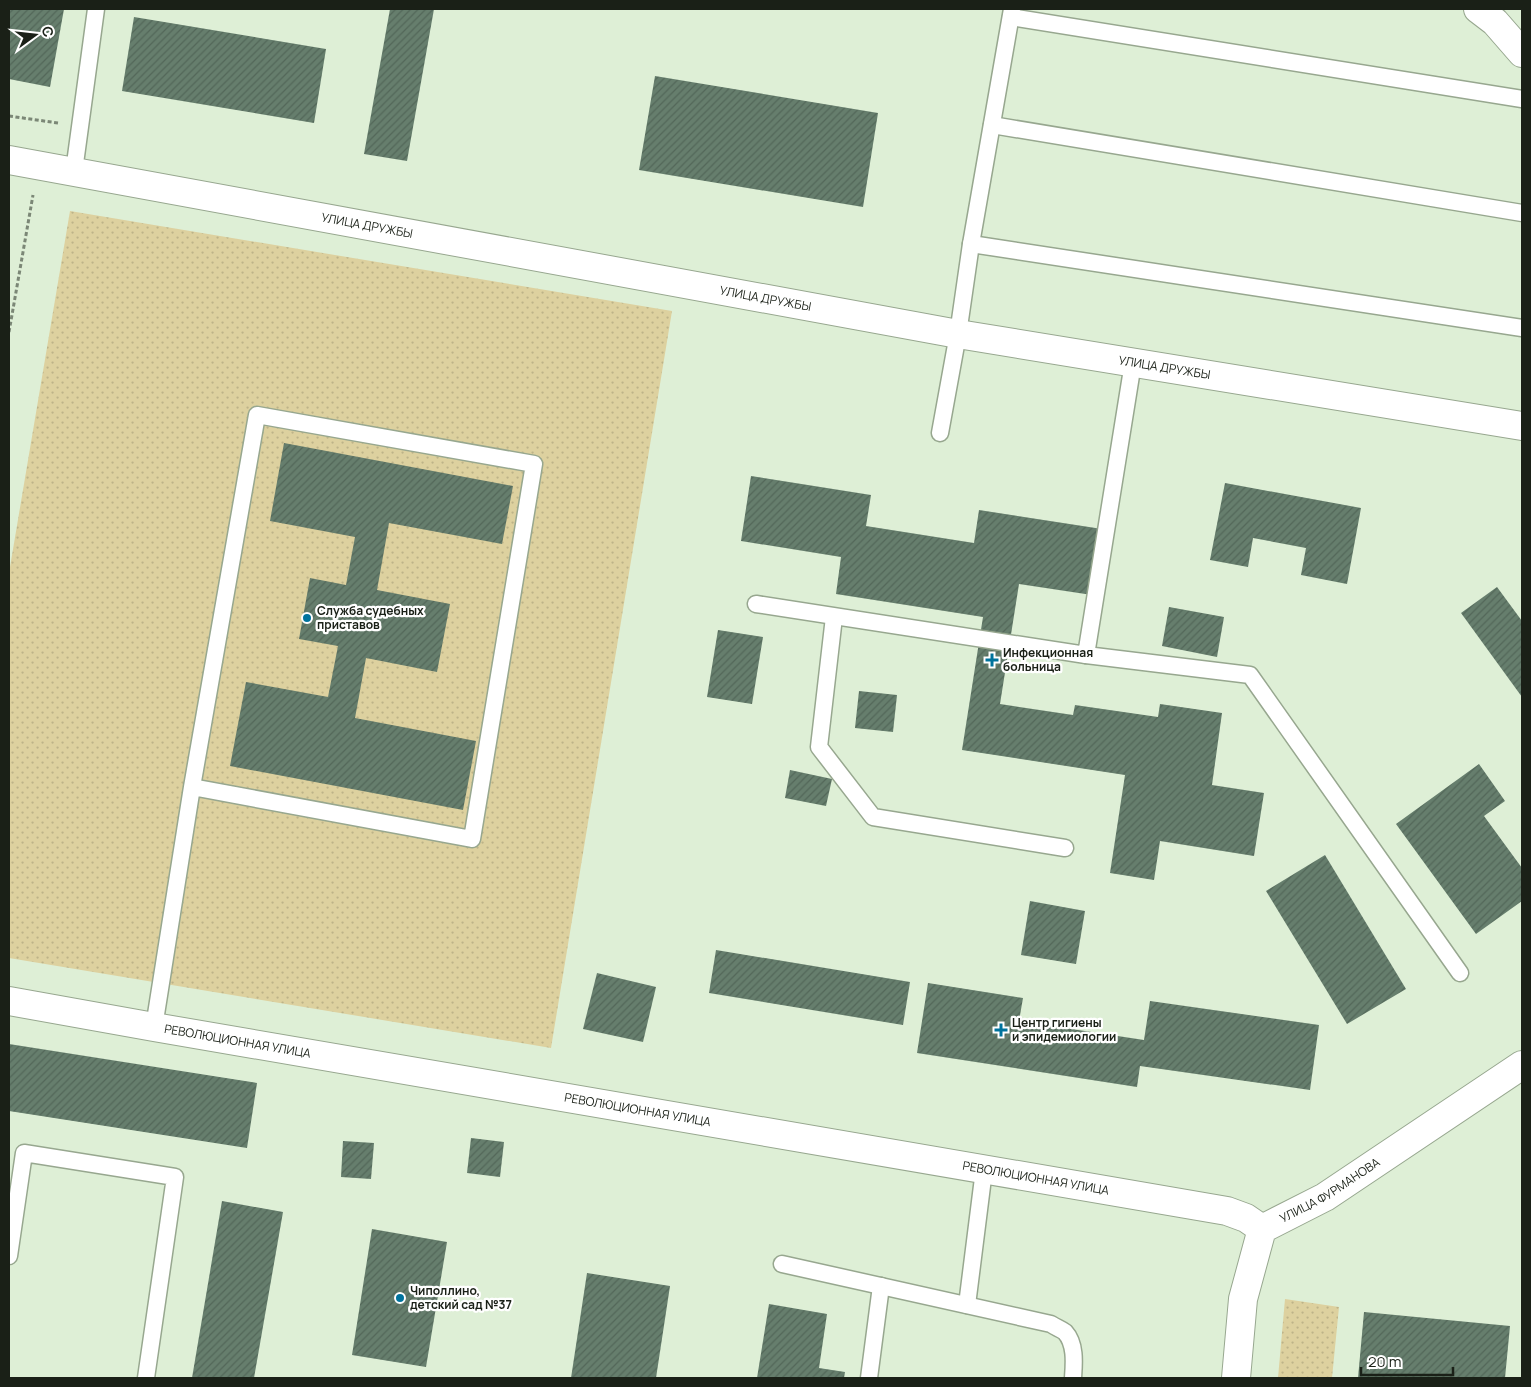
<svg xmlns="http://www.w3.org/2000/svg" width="1531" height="1387" viewBox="0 0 1531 1387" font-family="Manrope,sans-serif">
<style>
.green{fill:url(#green-dots)}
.building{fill:url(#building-hatch)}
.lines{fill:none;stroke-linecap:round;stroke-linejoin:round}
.lane-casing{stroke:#97a78f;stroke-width:19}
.street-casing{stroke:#97a78f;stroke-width:30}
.secondary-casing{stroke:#97a78f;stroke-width:30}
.path{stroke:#7b8776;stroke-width:3;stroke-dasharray:4 2.5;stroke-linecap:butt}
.lane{stroke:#fff;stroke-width:16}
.street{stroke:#fff;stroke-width:28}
.secondary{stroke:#fff;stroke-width:28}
.poi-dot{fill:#00739d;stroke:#fff;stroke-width:2}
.labels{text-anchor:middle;stroke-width:4.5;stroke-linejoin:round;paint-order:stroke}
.street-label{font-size:12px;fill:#1a2017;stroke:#fff}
.poi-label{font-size:12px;font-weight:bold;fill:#1a2017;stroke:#fff;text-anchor:start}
</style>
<defs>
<pattern id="green-dots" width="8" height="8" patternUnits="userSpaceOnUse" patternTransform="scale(1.25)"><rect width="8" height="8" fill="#ddd19f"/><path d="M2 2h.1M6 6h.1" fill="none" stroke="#bdb388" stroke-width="1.8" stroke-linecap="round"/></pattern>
<pattern id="building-hatch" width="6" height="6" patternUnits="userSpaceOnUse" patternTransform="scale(1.25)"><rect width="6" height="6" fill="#667e6d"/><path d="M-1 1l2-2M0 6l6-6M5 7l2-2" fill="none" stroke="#536759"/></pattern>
</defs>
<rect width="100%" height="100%" fill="#deefd6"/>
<g class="green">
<path d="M70 211 672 311 551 1048 9 958V573Z"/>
<path d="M1285 1299 1339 1307 1332 1378H1278Z"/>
</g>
<g class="building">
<path d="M9 9H64L50 87 9 79Z"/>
<path d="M390 9H434L407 161 364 154Z"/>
<path d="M134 17 326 49 314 123 122 91Z"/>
<path d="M655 76 878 113 863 207 639 170Z"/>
<path d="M284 443 513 486 502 544 389 523 377 590 450 604 437 672 366 658 355 718 476 741 463 810 230 766 246 682 328 697 338 646 299 639 310 578 346 585 355 537 270 521Z"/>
<path d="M751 476 871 495 866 526 974 543 979 510 1102 529 1092 595 1019 584 1000 704 1073 715 1075 705 1158 717 1160 704 1222 713 1212 785 1264 793 1254 856 1160 841 1154 880 1110 873 1125 775 962 750 983 617 836 594 841 557 741 541Z"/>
<path d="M1225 483 1361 508 1347 584 1301 575 1306 548 1253 538 1248 567 1210 560Z"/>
<path d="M1497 587 1522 621V697L1461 613Z"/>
<path d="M1169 607 1224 617 1217 657 1162 646Z"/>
<path d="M718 630 763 637 752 704 707 697Z"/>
<path d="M859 691 897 695 893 732 855 728Z"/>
<path d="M1479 764 1505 801 1484 816 1522 868V901L1476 934 1396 824Z"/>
<path d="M790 770 832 779 826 806 785 798Z"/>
<path d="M1325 855 1406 989 1347 1024 1266 891Z"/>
<path d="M1030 901 1085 911 1076 964 1021 955Z"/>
<path d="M716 950 910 982 903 1025 709 993Z"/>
<path d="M597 973 656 987 643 1042 583 1029Z"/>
<path d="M928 983 1023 998 1019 1021 1144 1040 1150 1001 1319 1025 1310 1090 1140 1066 1137 1087 917 1053Z"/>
<path d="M9 1044 257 1083 247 1148 9 1111Z"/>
<path d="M471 1138 504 1142 500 1177 467 1173Z"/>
<path d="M343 1141 374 1143 371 1179 341 1177Z"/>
<path d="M222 1201 283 1212 254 1378H192Z"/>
<path d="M372 1229 447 1242 426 1367 352 1355Z"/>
<path d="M587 1273 670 1286 656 1378H571Z"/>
<path d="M769 1304 827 1314 819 1368 845 1372 844 1378H757Z"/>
<path d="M1364 1312 1510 1326 1505 1378H1358Z"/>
</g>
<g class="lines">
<g class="lane-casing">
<g id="lane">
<path d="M1011 17 1522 99"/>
<path d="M992 125 1522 213"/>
<path d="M74 171 96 9"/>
<path d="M971 244 1522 328"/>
<path d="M940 433 958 334 971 244 1012 9"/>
<path d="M756 604 1086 655 1133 363"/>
<path d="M834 617 819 747 873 817 1065 848"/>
<path d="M1086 655 1250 675 1460 973"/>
<path d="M154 1027 192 787 257 415 534 464 472 839 192 787"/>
<path d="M9 1256 24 1153 175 1177 146 1378"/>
<path d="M782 1264 1051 1324C1055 1327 1061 1329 1065 1332 1076 1344 1074 1364 1073 1378"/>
<path d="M967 1305 984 1170"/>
<path d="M869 1378 881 1286"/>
</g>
</g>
<g class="street-casing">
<g id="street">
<path id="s1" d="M9 1001 154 1027 1227 1211 1246 1218 1262 1229"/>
</g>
</g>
<g class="secondary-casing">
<g id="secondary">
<path d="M1478 9 1495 22 1522 53"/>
<path id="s2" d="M9 160 958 334 1522 426"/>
<path id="s3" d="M1236 1378 1243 1299 1262 1229 1325 1197 1522 1065"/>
</g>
</g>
<g class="path">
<path d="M9 116 58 123"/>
<path d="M9 332 33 195"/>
</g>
<use href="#lane" class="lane"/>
<use href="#street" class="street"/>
<use href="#secondary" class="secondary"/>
</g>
<g class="poi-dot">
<circle cx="307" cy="618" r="5"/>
<path d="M989.5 652.5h5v5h5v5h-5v5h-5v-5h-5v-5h5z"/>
<path d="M998.5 1022.5h5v5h5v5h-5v5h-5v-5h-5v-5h5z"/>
<circle cx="400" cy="1298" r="5"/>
</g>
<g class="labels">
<g class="street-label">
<text dy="4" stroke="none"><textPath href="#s2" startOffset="364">УЛИЦА ДРУЖБЫ</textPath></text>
<text dy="4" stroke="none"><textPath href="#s2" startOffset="769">УЛИЦА ДРУЖБЫ</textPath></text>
<text dy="4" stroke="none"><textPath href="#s2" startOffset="1174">УЛИЦА ДРУЖБЫ</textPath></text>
<text dy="4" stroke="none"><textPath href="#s1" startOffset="232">РЕВОЛЮЦИОННАЯ УЛИЦА</textPath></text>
<text dy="4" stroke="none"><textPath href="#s1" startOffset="638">РЕВОЛЮЦИОННАЯ УЛИЦА</textPath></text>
<text dy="4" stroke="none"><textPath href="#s1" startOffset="1042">РЕВОЛЮЦИОННАЯ УЛИЦА</textPath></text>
<text dy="4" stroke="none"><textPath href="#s3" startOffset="230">УЛИЦА ФУРМАНОВА</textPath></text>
</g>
<g class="poi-label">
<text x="317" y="615">Служба судебных<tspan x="317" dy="14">приставов</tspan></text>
<text x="1003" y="657">Инфекционная<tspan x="1003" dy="14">больница</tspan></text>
<text x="1012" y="1027">Центр гигиены<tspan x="1012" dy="14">и эпидемиологии</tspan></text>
<text x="410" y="1295">Чиполлино,<tspan x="410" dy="14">детский сад №37</tspan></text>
</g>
</g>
<rect width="1531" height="1387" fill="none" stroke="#1a2017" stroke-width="20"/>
<g transform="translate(35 35) rotate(75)" stroke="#ffffff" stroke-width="4" paint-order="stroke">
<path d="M0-4L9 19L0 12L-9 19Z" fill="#1a2017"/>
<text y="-8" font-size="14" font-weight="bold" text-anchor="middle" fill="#1a2017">С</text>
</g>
<path d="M1361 1367v8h92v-8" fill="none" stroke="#1a2017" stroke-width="2.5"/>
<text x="1368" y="1367" font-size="15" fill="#1a2017" stroke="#ffffff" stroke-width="4" paint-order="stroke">20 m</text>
</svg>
